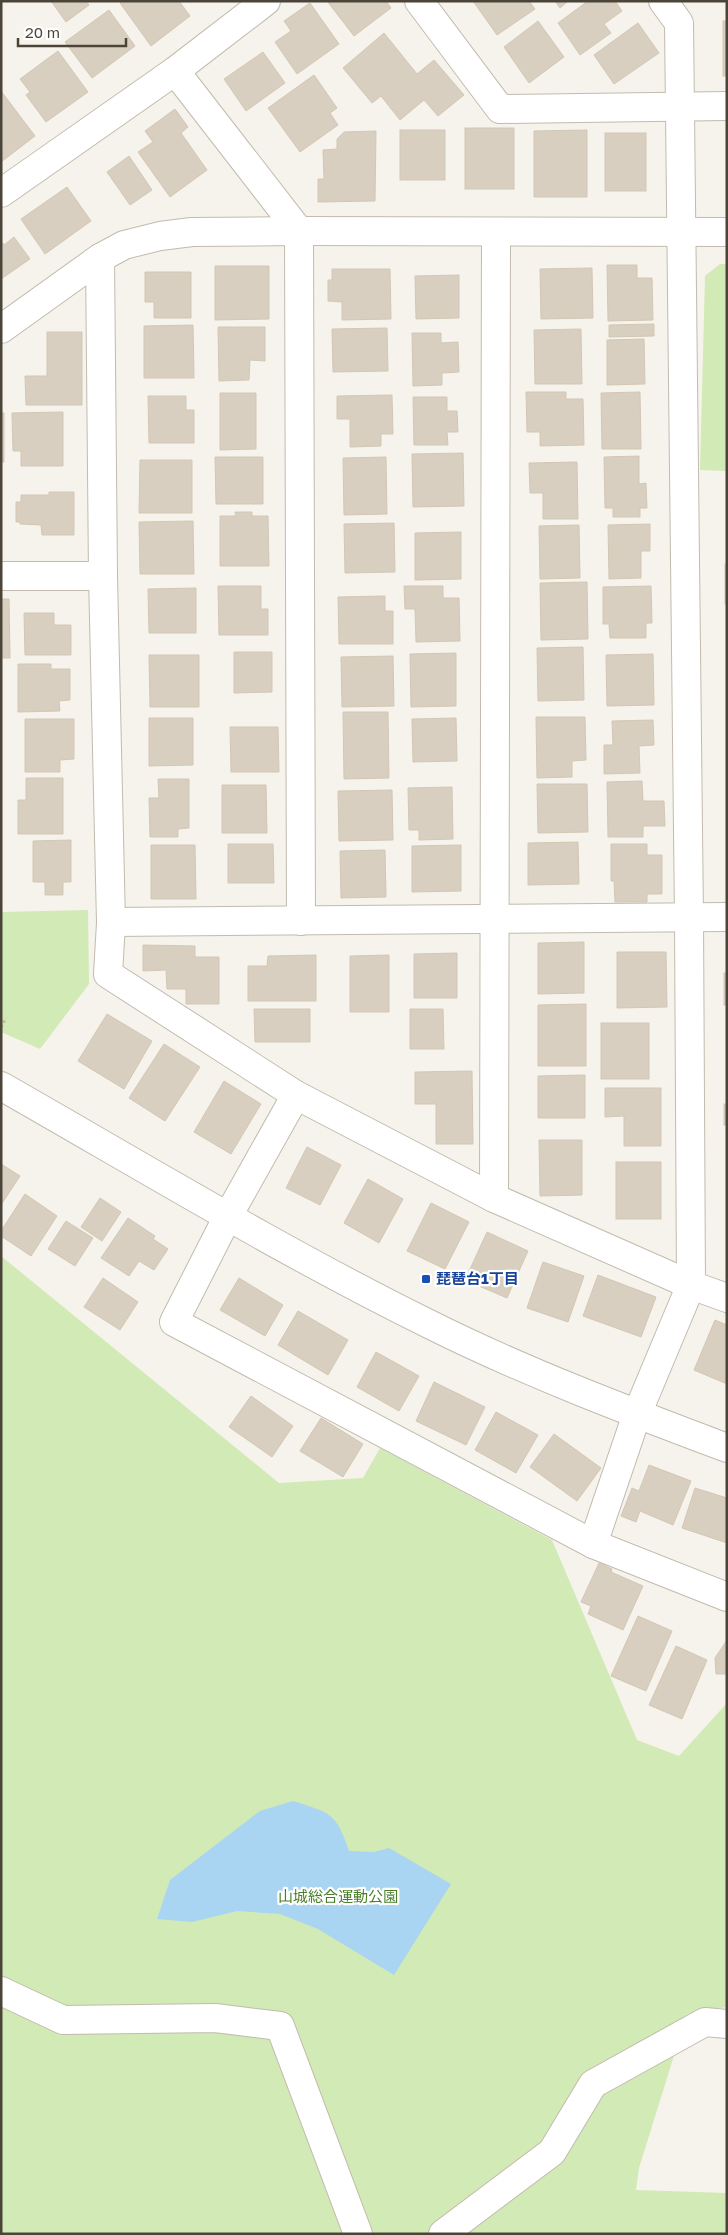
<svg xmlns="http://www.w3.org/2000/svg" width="728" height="2235" viewBox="0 0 728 2235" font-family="'Golos Text','Noto Sans JP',sans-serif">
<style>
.green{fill:#d2eab5}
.water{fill:#a9d4f2}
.building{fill:#d8cfc1;stroke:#d3c7b4}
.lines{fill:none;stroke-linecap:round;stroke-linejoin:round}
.minor-casing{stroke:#c2bbae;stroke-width:30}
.path{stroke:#c4b79f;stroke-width:3;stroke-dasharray:2.5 2.5;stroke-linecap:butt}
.minor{stroke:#fff;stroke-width:28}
.transit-dot{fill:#1a4fb4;stroke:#fff;stroke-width:2}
.labels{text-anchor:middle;stroke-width:4.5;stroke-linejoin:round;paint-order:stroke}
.transit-label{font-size:15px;font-weight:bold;fill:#164399;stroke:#fff;text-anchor:start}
.park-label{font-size:15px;fill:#4a7f2a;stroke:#fff}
</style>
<rect width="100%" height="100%" fill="#f6f3ec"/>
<g class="green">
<path d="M720 264H727V471L700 470 705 276Z"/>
<path d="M88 910 89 984 40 1049 1 1032V912Z"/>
<path d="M1 1256 279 1483 363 1478 380 1448 552 1540 637 1740 679 1756 727 1703V2007L687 2014 639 2168 636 2190 727 2193V2234H1Z"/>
</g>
<path class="water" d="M293 1801C330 1813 336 1812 349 1851L374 1852 389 1848 451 1884 394 1975 318 1929 280 1914 237 1911 192 1922 157 1919 170 1880 260 1811Z"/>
<g class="building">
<path d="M51 1H86L89 5 66 22Z"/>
<path d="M122 1H179L190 16 151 46 120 3Z"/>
<path d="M327 1H386L391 8 354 36Z"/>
<path d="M473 1H529L535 9 497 35Z"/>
<path d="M555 1H568L560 8Z"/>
<path d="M588 1H615L622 11 604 24 611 33 580 55 558 23Z"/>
<path d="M310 3 339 44 297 74 275 42 291 31 284 21Z"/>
<path d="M109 10 135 46 92 78 65 42Z"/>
<path d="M538 21 564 57 529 83 504 47Z"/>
<rect x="723" y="21" width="4" height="55"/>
<path d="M638 23 659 53 614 84 594 55Z"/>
<path d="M384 33 417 74 434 60 464 95 438 116 424 100 400 120 381 96 372 103 343 68Z"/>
<path d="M58 51 88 92 46 122 26 95 30 92 20 79Z"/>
<path d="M263 52 285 83 246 111 224 79Z"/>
<path d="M314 75 337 108 330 113 338 125 300 152 268 108Z"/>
<path d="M1 91 35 136 1 162Z"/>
<path d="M175 109 188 127 181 133 207 170 170 197 138 152 153 142 145 131Z"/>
<rect x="465" y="128" width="49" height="61"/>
<rect x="400" y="130" width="45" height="50"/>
<path d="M587 130V197H534V131Z"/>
<path d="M376 131 375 201 318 202V179H324L323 150 337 149V139L344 132Z"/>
<rect x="605" y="133" width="41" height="58"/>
<path d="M129 156 152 190 130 205 107 172Z"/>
<path d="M67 187 91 221 45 254 21 219Z"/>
<path d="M14 237 30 259 1 279V241L4 245Z"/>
<path d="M607 265H637V278H652L653 320 608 321Z"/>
<path d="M215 266H269V319L215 320Z"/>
<path d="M592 268 593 318 541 319 540 269Z"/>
<path d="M332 269H390L391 319 342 320V302L328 301V280H332Z"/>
<path d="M145 272H191V318H154V302H145Z"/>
<path d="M459 275V318L416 319 415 276Z"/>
<path d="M654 324V336L609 337V325Z"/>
<path d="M193 325 194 378H144V326Z"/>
<path d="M218 327H265V361L250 360 249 380 219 381Z"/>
<path d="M387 328 388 371 333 372 332 329Z"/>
<path d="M581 329 582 384H535L534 330Z"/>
<path d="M47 332H82V405H26L25 376H47Z"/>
<path d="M412 333H441V343L458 342 459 372 442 373V385L413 386Z"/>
<path d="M644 339 645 384 607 385V340Z"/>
<path d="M526 392H566V399H583L584 445 540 446V432H527Z"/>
<path d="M640 392 641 449H602L601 393Z"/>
<path d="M220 393H256V449L220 450Z"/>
<path d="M392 395 393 434H381V446L350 447V419H337V396Z"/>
<path d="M148 396H186V410H194V443H149Z"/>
<path d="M413 397H447V411H457L458 432H447L448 445H414Z"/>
<path d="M63 412V466H21V451H13L12 413Z"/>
<rect x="1" y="413" width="3" height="49"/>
<path d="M463 453 464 506 413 507 412 454Z"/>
<path d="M639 456V484L646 483 647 508H640V517H613V508H605L604 457Z"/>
<path d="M215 457H263V504H216Z"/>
<path d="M386 457 387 514 344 515 343 458Z"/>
<path d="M140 460H192V513H139Z"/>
<path d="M577 462 578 519H543V493H530L529 463Z"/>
<path d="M49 492H74V535H42L41 525 20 524V522H16V502H21V495H49Z"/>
<path d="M235 512H252V516H268L269 566H220V516H236Z"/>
<path d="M193 521 194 574H140L139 522Z"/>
<path d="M394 523 395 572 345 573 344 524Z"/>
<path d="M650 524V551H641V578L609 579 608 525Z"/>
<path d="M579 525 580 578 540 579 539 526Z"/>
<path d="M461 532V579L415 580V533Z"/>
<rect x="725" y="564" width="2" height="40"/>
<path d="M587 582 588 639 541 640 540 583Z"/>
<path d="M218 586H261V609H268V635H219Z"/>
<path d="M404 586H443V598H459L460 641 416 642 415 609H405Z"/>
<path d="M651 586 652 623H646V638H610L609 624H603V587Z"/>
<path d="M196 588V633H149L148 589Z"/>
<path d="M385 596V611H393V644H339L338 597Z"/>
<path d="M1 599H9L10 658H1Z"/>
<path d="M24 613H54V625H71V655H25Z"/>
<path d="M583 647 584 700 538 701 537 648Z"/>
<path d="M234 652H272V692L234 693Z"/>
<path d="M456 653V706L411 707 410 654Z"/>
<path d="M653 654 654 705 607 706 606 655Z"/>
<path d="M149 655H199V707H150Z"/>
<path d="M393 656 394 706 342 707 341 657Z"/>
<path d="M18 664H51V669H70V700L59 701 60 711 18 712Z"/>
<path d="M343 712H388L389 778 344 779Z"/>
<path d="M536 717H585L586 760 572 761V777L537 778Z"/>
<path d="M149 718H193V765L149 766Z"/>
<path d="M456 718 457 761 413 762 412 719Z"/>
<path d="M25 719H74V759L60 760V772H25Z"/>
<path d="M653 720 654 745 639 746 640 773 604 774V745H613L612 721Z"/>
<path d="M230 727H278L279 772H231Z"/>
<path d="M26 778H63V834H18V800H26Z"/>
<path d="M158 779H189V828L178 829V837H150L149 798H159Z"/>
<path d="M642 781 643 801H664L665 826H643V837H608L607 782Z"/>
<path d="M537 784H587L588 832 538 833Z"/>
<path d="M222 785H266L267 833H222Z"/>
<path d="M452 787 453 839 419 840V830H409L408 788Z"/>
<path d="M392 790 393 840 339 841 338 791Z"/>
<path d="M71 840V882H63V895H45V882H33V841Z"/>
<path d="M578 842 579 884 528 885V843Z"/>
<path d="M228 844H273L274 883H228Z"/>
<path d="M611 844H647V855H662V894H647V902H615L614 881H611Z"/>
<path d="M151 845H195L196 899H151Z"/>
<path d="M461 845V891L412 892V846Z"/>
<path d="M385 850 386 897 341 898 340 851Z"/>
<path d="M584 942V993L538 994V943Z"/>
<path d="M143 945 195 946V957H219V1004H186V989H167L166 970 143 971Z"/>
<path d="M617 952H666L667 1007 617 1008Z"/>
<path d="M457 953V998H414V954Z"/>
<path d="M316 955V1001H248V966H267L268 956Z"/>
<path d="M389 955V1012H350V956Z"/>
<rect x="724" y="973" width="3" height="32"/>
<path d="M586 1004V1066H538V1005Z"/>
<path d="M254 1009H310V1042H255Z"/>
<path d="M410 1009H443L444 1049H410Z"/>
<path d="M107 1014 152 1041 124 1089 78 1061Z"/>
<rect x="601" y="1023" width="48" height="56"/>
<path d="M164 1044 200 1067 165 1121 129 1098Z"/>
<path d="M472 1071 473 1144H436V1104H415V1072Z"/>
<path d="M585 1075V1118H538V1076Z"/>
<path d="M224 1081 261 1104 231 1154 194 1132Z"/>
<path d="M605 1088H661V1146H624V1116L605 1117Z"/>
<rect x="724" y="1104" width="3" height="21"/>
<path d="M539 1140H582V1195L540 1196Z"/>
<path d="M307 1147 341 1165 320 1205 286 1188Z"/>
<rect x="616" y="1162" width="45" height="57"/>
<path d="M1 1164 20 1176 1 1205Z"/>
<path d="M368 1179 403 1199 379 1243 344 1223Z"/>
<path d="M25 1194 57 1216 31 1256 1 1236V1231Z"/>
<path d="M100 1198 121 1212 102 1241 81 1227Z"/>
<path d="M431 1203 469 1222 445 1269 407 1251Z"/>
<path d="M128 1218 155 1236 153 1239 168 1249 154 1270 139 1261 129 1276 101 1258Z"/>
<path d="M66 1221 93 1238 75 1266 48 1249Z"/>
<path d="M487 1232 528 1251 507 1298 465 1280Z"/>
<path d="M543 1262 584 1276 568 1322 527 1308Z"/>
<path d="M598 1275 656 1297 641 1337 583 1316Z"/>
<path d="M103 1278 138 1302 120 1330 84 1307Z"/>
<path d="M239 1278 283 1305 265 1336 220 1310Z"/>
<path d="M298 1311 348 1340 328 1375 278 1345Z"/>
<path d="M715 1320 727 1325V1384L694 1370Z"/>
<path d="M376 1352 419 1376 399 1411 357 1387Z"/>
<path d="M434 1382 485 1407 466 1445 416 1421Z"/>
<path d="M251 1396 293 1426 272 1457 229 1427Z"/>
<path d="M496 1412 538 1435 516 1473 475 1450Z"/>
<path d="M321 1418 363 1444 343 1477 300 1451Z"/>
<path d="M554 1434 601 1468 577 1501 530 1467Z"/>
<path d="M649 1465 691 1481 673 1525 640 1511 636 1522 621 1516 632 1488 639 1491Z"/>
<path d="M695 1488 727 1498V1543L682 1528Z"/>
<path d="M599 1563 612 1569 611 1572 643 1586 623 1630 588 1614 591 1606 581 1602Z"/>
<path d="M638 1616 672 1631 646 1691 611 1676Z"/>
<path d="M727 1640V1674H716L715 1658Z"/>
<path d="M676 1646 707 1660 682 1719 649 1705Z"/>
</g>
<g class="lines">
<g class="minor-casing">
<g id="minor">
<path d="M419 1 500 109 727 106"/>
<path d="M175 71 266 1"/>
<path d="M1 193 175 71 299 231 301 921"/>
<path d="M100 258 103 576 111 923 108 974 296 1095 494 1198 691 1285 727 1298"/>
<path d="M1 329 100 258 124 245 160 236 192 232 299 231 727 232"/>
<path d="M1 576H103"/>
<path d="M111 922 727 917"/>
<path d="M1 1086C143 1167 283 1252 429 1324 525 1372 626 1410 727 1448"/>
<path d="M296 1095 228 1216 174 1322 593 1544 727 1597"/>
<path d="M494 1198 496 232"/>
<path d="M593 1544 637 1414 691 1285 689 918 679 23 663 1"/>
<path d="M1 1991 63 2020 215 2018 280 2026 358 2234"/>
<path d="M443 2234 552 2152 593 2084 705 2022 727 2024"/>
</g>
</g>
<path class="path" d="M1 1027 6 1018"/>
<use href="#minor" class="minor"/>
</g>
<rect class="transit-dot" x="421" y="1274" width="10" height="10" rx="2.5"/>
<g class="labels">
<g class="transit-label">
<text x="436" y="1284">琵琶台1丁目</text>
</g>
<g class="park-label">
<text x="338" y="1902">山城総合運動公園</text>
</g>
</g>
<rect width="728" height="2235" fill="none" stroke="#4b4439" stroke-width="5"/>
<path d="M18 38v8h108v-8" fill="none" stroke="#4b4439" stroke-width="2.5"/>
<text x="25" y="38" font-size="15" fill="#4b4439" stroke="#ffffff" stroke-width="4" paint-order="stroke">20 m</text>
</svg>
